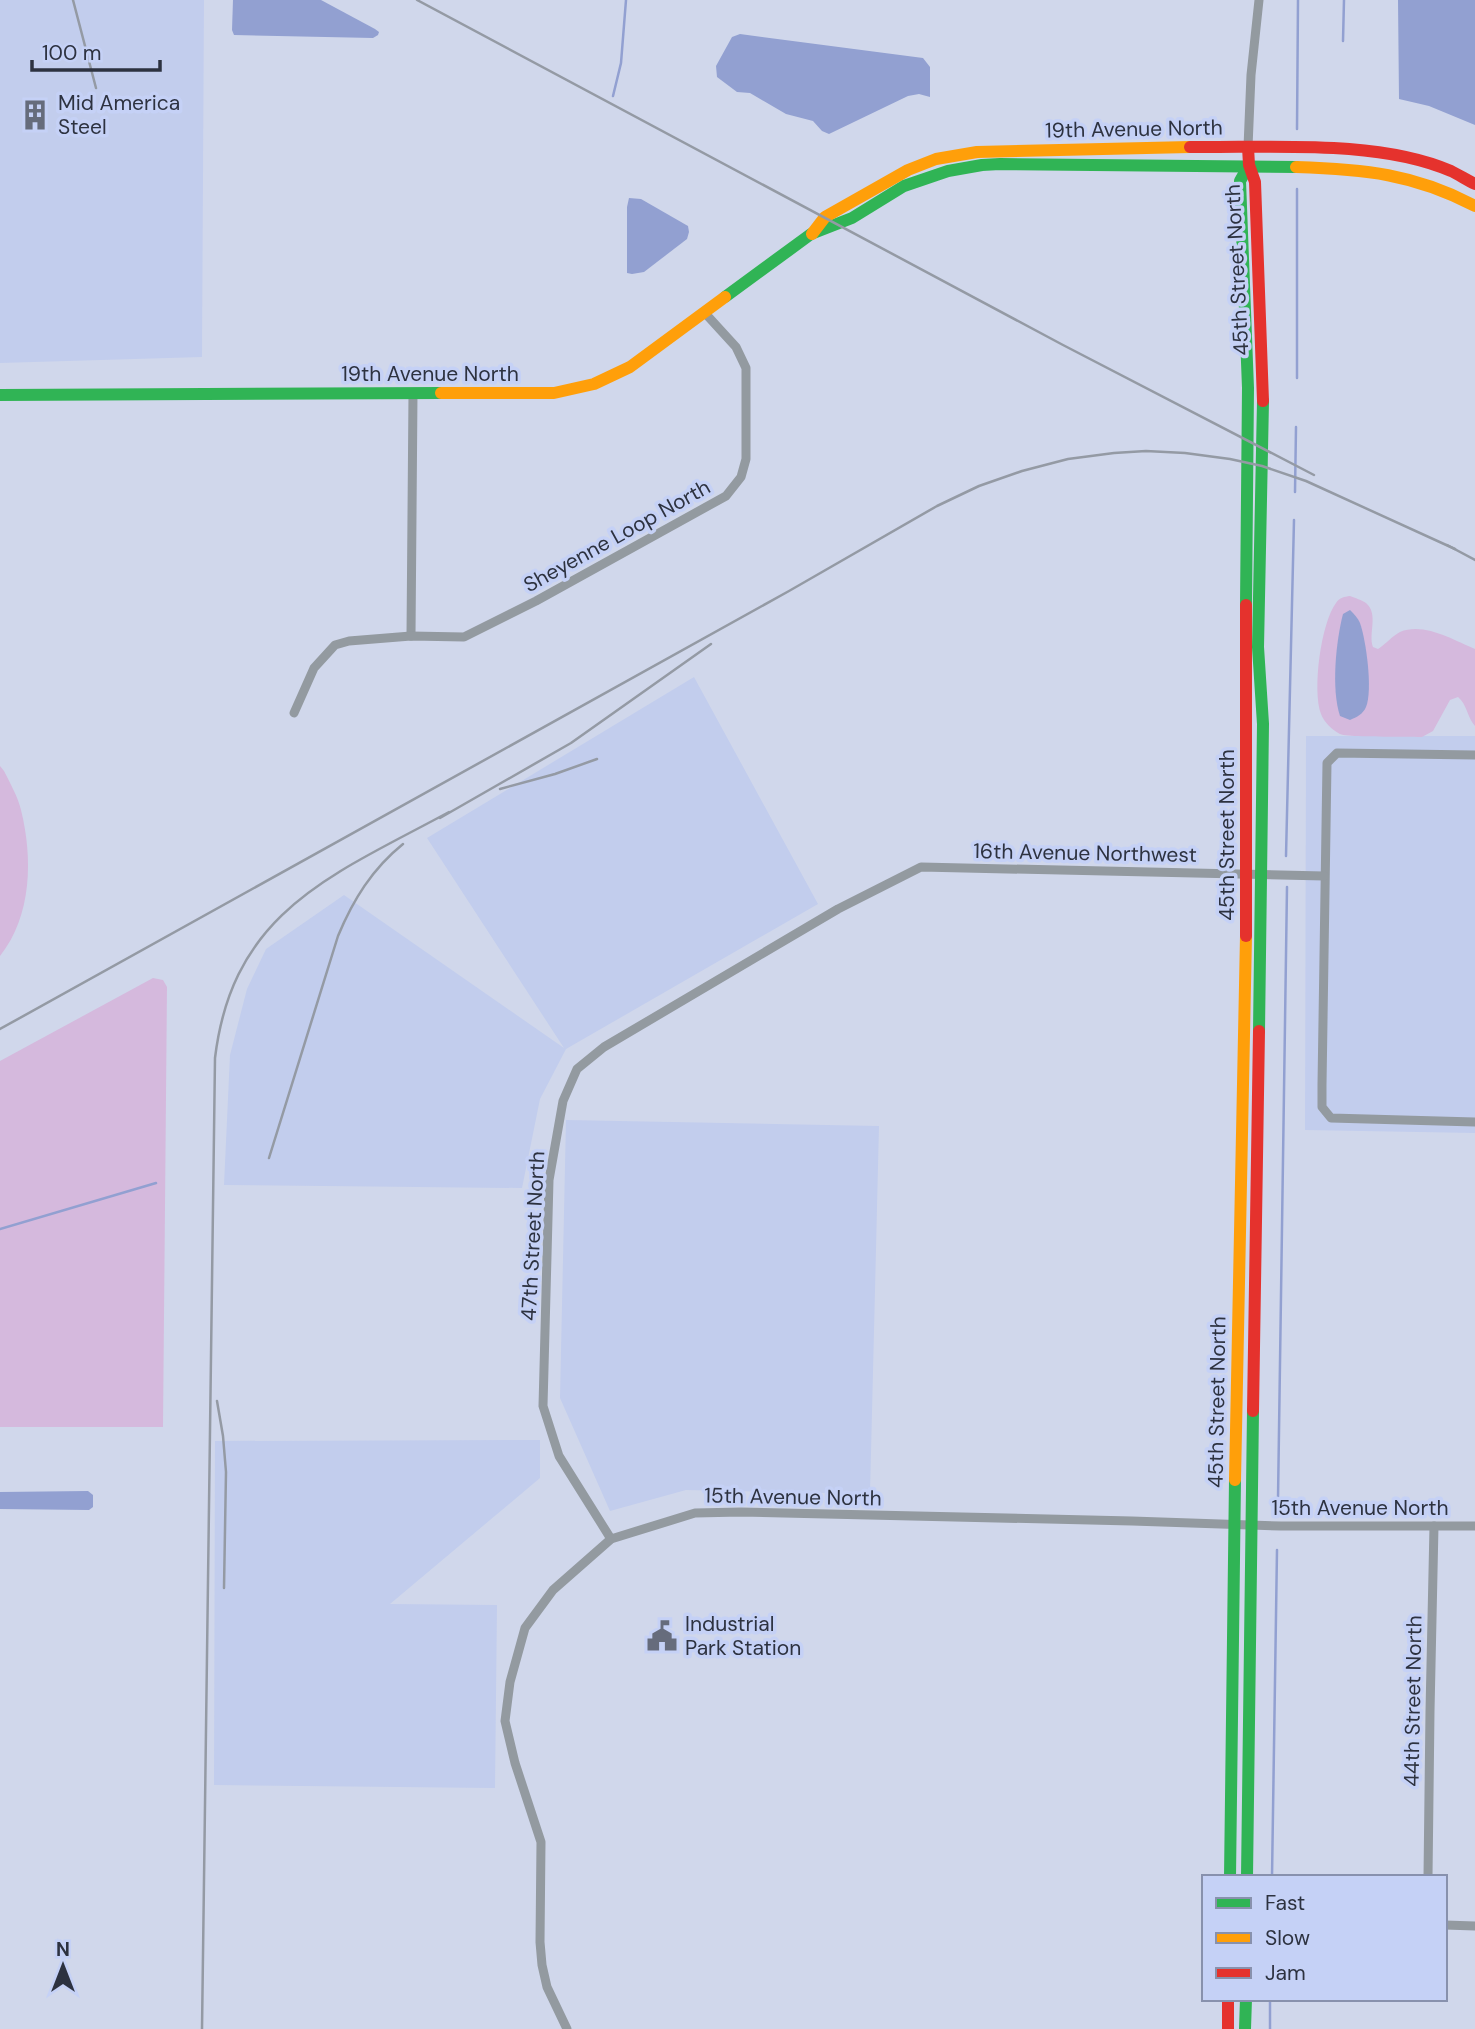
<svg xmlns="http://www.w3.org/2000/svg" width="1475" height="2029" viewBox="0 0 1475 2029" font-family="'DM Sans',sans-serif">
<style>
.built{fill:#c2cded}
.green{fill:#d5b9dd}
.water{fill:#92a0d1}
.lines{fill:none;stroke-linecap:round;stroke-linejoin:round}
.stream{stroke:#92a0d1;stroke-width:2.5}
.street{stroke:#939aa0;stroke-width:9}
.fast{stroke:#30b455;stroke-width:12}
.slow{stroke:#ff9f0a;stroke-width:12}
.jam{stroke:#e5322d;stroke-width:12}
.rail{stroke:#949aa4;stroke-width:2.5}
.labels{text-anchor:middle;stroke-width:7;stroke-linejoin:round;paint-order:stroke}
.poi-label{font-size:21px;fill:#2d3240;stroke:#c5d1f6;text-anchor:start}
.street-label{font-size:21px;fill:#2d3240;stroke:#c5d1f6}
</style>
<rect width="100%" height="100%" fill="#d0d7eb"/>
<g class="built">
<path d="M0 0H204L202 357 0 363Z"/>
<path d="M694 677 818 904 566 1049 540 1099 522 1188 224 1185 230 1055 247 989 266 949 344 895 564 1048 427 838Z"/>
<path d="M1306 736H1475V1133L1305 1130Z"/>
<path d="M566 1120 879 1126 870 1494 686 1490 610 1511 560 1398Z"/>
<path d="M540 1440V1478L390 1604 497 1605 495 1788 214 1785 215 1441Z"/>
</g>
<g class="green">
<path d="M1350 596C1355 598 1362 600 1366 603 1379 614 1368 634 1373 647L1378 649C1386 644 1392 636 1400 632 1424 622 1453 640 1475 649V726C1467 717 1467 704 1458 697L1450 700 1433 731 1422 737C1407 736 1350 738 1340 734 1332 730 1324 722 1321 714 1312 690 1321 623 1336 603 1340 597 1344 597 1350 596Z"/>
<path d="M0 766 4 771C10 783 18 797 21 810 33 858 32 916 0 956Z"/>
<path d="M153 978 163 980 167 987 163 1427H0V1061Z"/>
</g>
<g class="water">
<path d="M233 0H321L375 29 379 32 378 35 373 38 234 35 232 30Z"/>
<path d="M1398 0H1475V125L1429 106 1399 99Z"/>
<path d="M740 34 923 58 930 67V97L919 94 908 96 829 134 822 131 813 121 786 114 750 93 737 92 717 77 716 66 732 37Z"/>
<path d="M629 198 641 199 688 226 689 232 687 239 644 272 632 274 627 273V207Z"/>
<path d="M1350 610C1354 614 1358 618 1360 623 1366 640 1373 690 1366 707 1363 714 1357 717 1350 720L1340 716C1331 689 1336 641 1343 614Z"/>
<path d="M88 1491 93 1495V1507L89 1510 0 1509V1492Z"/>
</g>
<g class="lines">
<g class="stream">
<path d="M1343 41 1344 0"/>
<path d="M613 96 621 63 626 0"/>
<path d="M1297 129 1298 0"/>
<path d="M1297 189V378"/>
<path d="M1295 492 1296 427"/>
<path d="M1286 856 1294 520"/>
<path d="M0 1229 156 1183"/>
<path d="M1278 1499 1287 887"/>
<path d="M1272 1877 1277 1550"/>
<path d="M1270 2029V1999"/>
</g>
<g class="street">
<path d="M1248 147 1251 75 1259 0"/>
<path d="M411 636 413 393"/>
<path d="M294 713 314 668 335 645 349 641 411 636 464 637 536 601 726 496 741 477 746 459V368L736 347 704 312"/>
<path d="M1475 755 1337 753 1327 763 1322 1085V1107L1331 1118 1475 1122"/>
<path d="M611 1539 559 1456 543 1406 549 1180 563 1101 577 1069 604 1047 838 909 921 867 1324 876"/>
<path d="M1428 1877 1430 1711 1434 1526"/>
<path d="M1445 1925 1475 1926"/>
<path d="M567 2029 547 1987 542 1965 540 1942 541 1842 515 1763 505 1721 510 1682 525 1628 553 1590 611 1539 695 1513 741 1512 1132 1521 1281 1526H1475"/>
</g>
<g class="fast">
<path d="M725 297 811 234 852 218 904 186 948 171 982 165 1000 164 1296 167"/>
<path d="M0 395 441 393"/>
<path d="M1246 605 1248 388 1240 181 1249 165"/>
<path d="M1259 1031 1263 724 1258 647 1263 401"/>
<path d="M1230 1877 1235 1480"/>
<path d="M1247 1877 1253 1411"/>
<path d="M1245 2029 1246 1999"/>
</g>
<g class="slow">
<path d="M1296 167C1363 169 1415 174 1475 206"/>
<path d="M812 234 825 217 908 170 936 159 977 152 1190 147"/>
<path d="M441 393H554L594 384 630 367 725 297"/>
<path d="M1235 1480 1246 936"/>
</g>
<g class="jam">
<path d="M1190 147C1270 148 1377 139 1451 171 1459 175 1467 180 1475 184"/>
<path d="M1248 147 1249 165 1255 182 1263 401"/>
<path d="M1246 936V605"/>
<path d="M1253 1411 1259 1031"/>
<path d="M1228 1999V2029"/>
</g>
<g class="rail">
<path d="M73 0 96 88"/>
<path d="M417 0 1063 345 1314 475"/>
<path d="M1447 545 1475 560"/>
<path d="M500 789 555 774 597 759"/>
<path d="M440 818 571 743 711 644"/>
<path d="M0 1029 789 591 937 506 979 486 1022 471 1068 459 1114 453 1146 451 1185 453 1230 459 1262 466 1306 481 1455 549"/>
<path d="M269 1158 338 936C353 900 372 869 403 844"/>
<path d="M217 1401 223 1436 226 1472 224 1588"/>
<path d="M202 2029 215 1058C233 910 333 875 449 812"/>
</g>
</g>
<defs>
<g id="building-bare" transform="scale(2.415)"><path d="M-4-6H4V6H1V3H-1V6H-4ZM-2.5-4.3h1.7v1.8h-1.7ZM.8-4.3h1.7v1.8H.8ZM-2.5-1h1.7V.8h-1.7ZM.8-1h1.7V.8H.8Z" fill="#666c7c" stroke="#c5d1f6" stroke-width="2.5" paint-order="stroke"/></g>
<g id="civic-bare" transform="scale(2.415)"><path d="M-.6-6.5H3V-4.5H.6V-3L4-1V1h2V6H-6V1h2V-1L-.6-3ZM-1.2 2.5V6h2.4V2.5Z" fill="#666c7c" stroke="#c5d1f6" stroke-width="2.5" paint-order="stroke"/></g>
</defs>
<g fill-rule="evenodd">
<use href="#building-bare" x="35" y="115"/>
<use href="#civic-bare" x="662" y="1636"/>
</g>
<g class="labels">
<g class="poi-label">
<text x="58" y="110">Mid America<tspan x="58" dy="24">Steel</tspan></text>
<text x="685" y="1631">Industrial<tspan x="685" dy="24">Park Station</tspan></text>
</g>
<g class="street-label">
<text transform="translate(1134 129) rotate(-1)" y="7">19th Avenue North</text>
<text transform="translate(1237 270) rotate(-93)" y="7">45th Street North</text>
<text x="430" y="381">19th Avenue North</text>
<text transform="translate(617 536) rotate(-29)" y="7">Sheyenne Loop North</text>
<text transform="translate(1227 835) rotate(-90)" y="7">45th Street North</text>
<text transform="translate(1085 853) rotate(1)" y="7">16th Avenue Northwest</text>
<text transform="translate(533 1236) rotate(-87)" y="7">47th Street North</text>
<text transform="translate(1217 1402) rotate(-89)" y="7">45th Street North</text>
<text transform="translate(793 1497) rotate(1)" y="7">15th Avenue North</text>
<text x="1360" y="1515">15th Avenue North</text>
<text transform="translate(1413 1701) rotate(-89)" y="7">44th Street North</text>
</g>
</g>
<rect x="1202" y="1875" width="245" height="126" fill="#c5d1f6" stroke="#8891ad" stroke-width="2"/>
<rect x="1216" y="1898" width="35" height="10" fill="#30b455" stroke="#8891ad" stroke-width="2"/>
<text x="1265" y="1910" font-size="21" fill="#2d3240">Fast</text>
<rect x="1216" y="1933" width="35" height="10" fill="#ff9f0a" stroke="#8891ad" stroke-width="2"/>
<text x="1265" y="1945" font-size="21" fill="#2d3240">Slow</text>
<rect x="1216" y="1968" width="35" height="10" fill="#e5322d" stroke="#8891ad" stroke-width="2"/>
<text x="1265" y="1980" font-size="21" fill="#2d3240">Jam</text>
<g transform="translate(63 1966)" stroke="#c5d1f6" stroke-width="5" paint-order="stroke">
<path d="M0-5L12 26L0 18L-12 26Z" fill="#2d3240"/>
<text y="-10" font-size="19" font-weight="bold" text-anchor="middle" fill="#2d3240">N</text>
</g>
<path d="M32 60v10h128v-10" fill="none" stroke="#2d3240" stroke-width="3.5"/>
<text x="42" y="60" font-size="21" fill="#2d3240" stroke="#c5d1f6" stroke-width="5" paint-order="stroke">100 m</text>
</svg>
